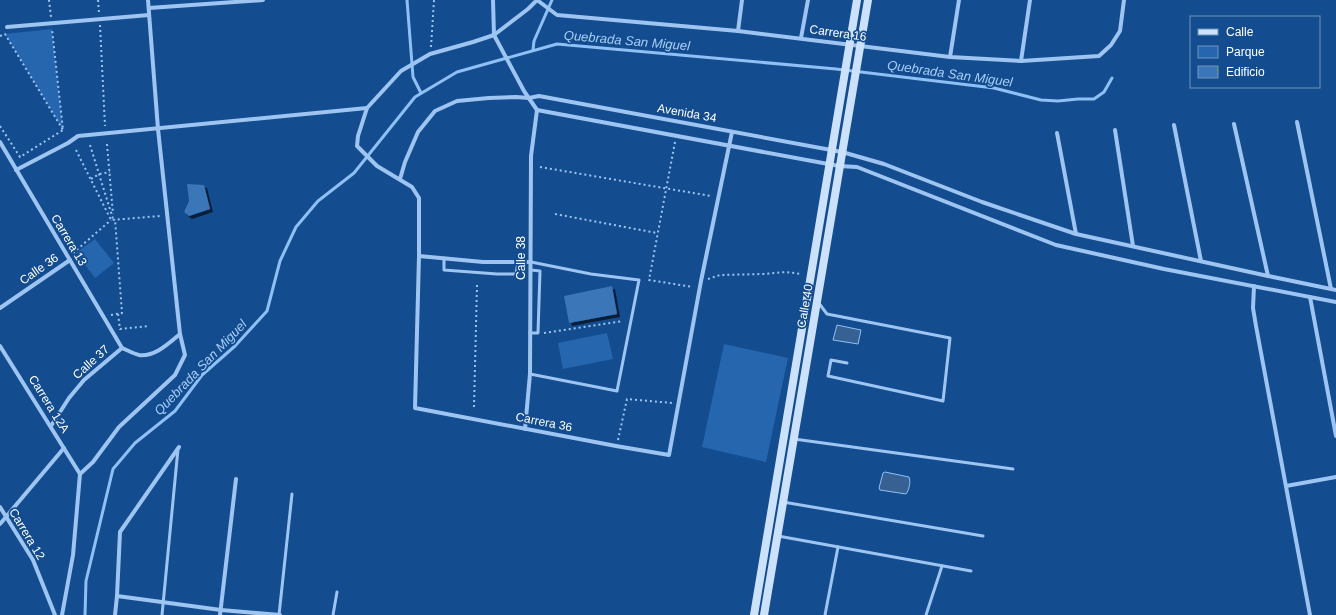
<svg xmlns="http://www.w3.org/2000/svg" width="1336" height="615" viewBox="0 0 1336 615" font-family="Arial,sans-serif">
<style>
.green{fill:#2566ae}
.water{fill:#376193;stroke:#8fc0f5}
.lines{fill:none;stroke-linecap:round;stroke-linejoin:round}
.stream{stroke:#8fc0f5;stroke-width:3}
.building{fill:#3b76b9;filter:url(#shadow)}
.path{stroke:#9ec5f1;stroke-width:2;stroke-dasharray:2 3;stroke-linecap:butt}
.service{stroke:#9ec5f1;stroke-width:3}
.minor{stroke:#9ec5f1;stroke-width:4}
.secondary{stroke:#cce2fc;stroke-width:8}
.labels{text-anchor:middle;stroke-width:3.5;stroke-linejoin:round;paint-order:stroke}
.street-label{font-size:12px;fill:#fff;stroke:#134c8f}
.water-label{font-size:13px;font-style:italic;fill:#a9cff8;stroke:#134c8f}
</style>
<defs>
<filter id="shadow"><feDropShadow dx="3" dy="3" stdDeviation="0" flood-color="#0009"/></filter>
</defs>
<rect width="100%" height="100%" fill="#134c8f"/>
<g class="green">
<path d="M52 29 63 130 5 34Z"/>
<path d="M95 239 114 263 95 278 76 253Z"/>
<path d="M607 333 613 359 563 369 558 343Z"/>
<path d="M724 344 788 358 766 462 702 447Z"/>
</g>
<g class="water">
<path d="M837 325 861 330 858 344 833 340Z"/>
<path d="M885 472 909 477C911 482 909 490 906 494L880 490 879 488 883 473Z"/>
</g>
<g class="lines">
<g class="stream">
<path d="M407 0 413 77 421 93"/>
<path d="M533 50 534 41 552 0"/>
<path d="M85 615 86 581 113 469 135 443 175 411 202 375 235 346 267 311 280 261 296 227 318 201 354 173 415 97 457 72 557 44 836 69 994 88 1041 100 1058 101 1078 99H1094L1104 92 1112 78"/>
</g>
</g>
<g class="building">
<path d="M187 184 204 185 210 209 189 216 184 212 189 201Z"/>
<path d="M612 286 617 314 569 323 564 296Z"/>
</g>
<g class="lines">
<g class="path">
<path d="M49 0 51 17"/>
<path d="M98 0 99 13"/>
<path d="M100 25 105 126"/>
<path d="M0 36 5 34 63 130 52 29"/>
<path d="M431 47 434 0"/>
<path d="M0 126 20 157 63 130"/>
<path d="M675 142 649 280 693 287"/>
<path d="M107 144 113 214"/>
<path d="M90 145 113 219"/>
<path d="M76 150 111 220 160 216"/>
<path d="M540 167 711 196"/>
<path d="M91 179 99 174 110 172"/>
<path d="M555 214 657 233"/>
<path d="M73 253 111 220"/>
<path d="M708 279 720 275 764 274 786 272 802 274"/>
<path d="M118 314 120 329 149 326"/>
<path d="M111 315 122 313 115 219"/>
<path d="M544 333 623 321"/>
<path d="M474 407 477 285"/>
<path d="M618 440 627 399 672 403"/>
</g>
<g class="service">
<path d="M444 258V270L497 274H516L518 262"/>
<path d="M818 302 827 314 950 338 943 401 828 376 831 360 847 363"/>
<path d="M530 333H538L540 271 531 270"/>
<path d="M530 374 617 391 639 280 591 274 531 262"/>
<path d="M794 439 1013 469"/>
<path d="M783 502 983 536"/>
<path d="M778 536 971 571"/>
<path d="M162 615 178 449"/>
<path d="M279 615 292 494"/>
<path d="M333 615 337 592"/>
<path d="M825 615 838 547"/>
<path d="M926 615 942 566"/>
</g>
<g class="minor">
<path d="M493 0 494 35 524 91 537 110 531 156 530 374 525 429"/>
<path d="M149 8 263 0"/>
<path d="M7 27 149 15"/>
<path d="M738 31 742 0"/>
<path d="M801 38 808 0"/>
<path d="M950 57 959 0"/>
<path d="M1021 61 1030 0"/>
<path d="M537 110 839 166 857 167 1056 245 1164 269 1336 302"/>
<path d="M1297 122 1331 289"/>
<path d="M1234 124 1268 276"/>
<path d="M1174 125 1201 261"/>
<path d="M1115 130 1133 246"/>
<path d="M732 132 701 281 669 455 616 446 415 408 419 256V198L412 187 377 166 357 146 358 136 367 108 401 71 430 54 473 42 494 35 528 9 537 0 557 15 738 31 950 57 1021 61 1099 56 1111 45 1120 31 1124 0"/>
<path d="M1057 133 1076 234"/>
<path d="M0 142 122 348"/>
<path d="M16 170 68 143 78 136 367 108"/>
<path d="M400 179 405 162 418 132 435 111 457 101 489 98 516 97 529 98 539 96 842 152 884 164 982 202 1076 234 1268 276 1336 290"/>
<path d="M419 256 483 262H531"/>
<path d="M1254 286 1253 308 1256 326 1310 615"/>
<path d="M1310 297 1336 436"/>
<path d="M0 308 70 260"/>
<path d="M0 346 80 474"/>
<path d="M51 426 69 398 84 380 122 348C127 350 134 354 139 355 155 357 169 343 180 334"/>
<path d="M1286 486 1336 477"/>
<path d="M0 507 33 560 55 615"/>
<path d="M0 524 64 448"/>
<path d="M117 596 221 610 280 615"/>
<path d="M62 615 73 555 80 474 93 462 119 427 175 375 185 355 180 334 158 129 148 0"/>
<path d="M115 615 117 596 120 532 179 447"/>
<path d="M220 615 236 479"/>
</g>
<g class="secondary">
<path d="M754 615 857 0"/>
<path d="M764 615 868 0"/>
</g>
</g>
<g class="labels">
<g class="street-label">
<text transform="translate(838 33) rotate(8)" y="4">Carrera 16</text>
<text transform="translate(687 113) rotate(10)" y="4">Avenida 34</text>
<text transform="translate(69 240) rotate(59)" y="4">Carrera 13</text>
<text transform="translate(521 258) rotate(-90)" y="4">Calle 38</text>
<text transform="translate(39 269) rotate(-35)" y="4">Calle 36</text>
<text transform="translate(805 306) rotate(-80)" y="4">Calle 40</text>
<text transform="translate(91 362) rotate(-42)" y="4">Calle 37</text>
<text transform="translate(49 404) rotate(58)" y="4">Carrera 12A</text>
<text transform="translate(544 422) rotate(11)" y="4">Carrera 36</text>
<text transform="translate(27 534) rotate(59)" y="4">Carrera 12</text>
</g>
<g class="water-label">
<text transform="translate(627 40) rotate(5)" y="5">Quebrada San Miguel</text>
<text transform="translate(950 73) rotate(8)" y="5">Quebrada San Miguel</text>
<text transform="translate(200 367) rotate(-46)" y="5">Quebrada San Miguel</text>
</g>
</g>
<rect x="1190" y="16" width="130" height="72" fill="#134c8f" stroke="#7194bc"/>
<rect x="1198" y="29" width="20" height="6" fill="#cce2fc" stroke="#7194bc"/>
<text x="1226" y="36" font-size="12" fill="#ffffff">Calle</text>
<rect x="1198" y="46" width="20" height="12" fill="#2566ae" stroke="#7194bc"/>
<text x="1226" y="56" font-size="12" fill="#ffffff">Parque</text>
<rect x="1198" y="66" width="20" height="12" fill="#3b76b9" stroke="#7194bc"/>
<text x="1226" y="76" font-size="12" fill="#ffffff">Edificio</text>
</svg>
